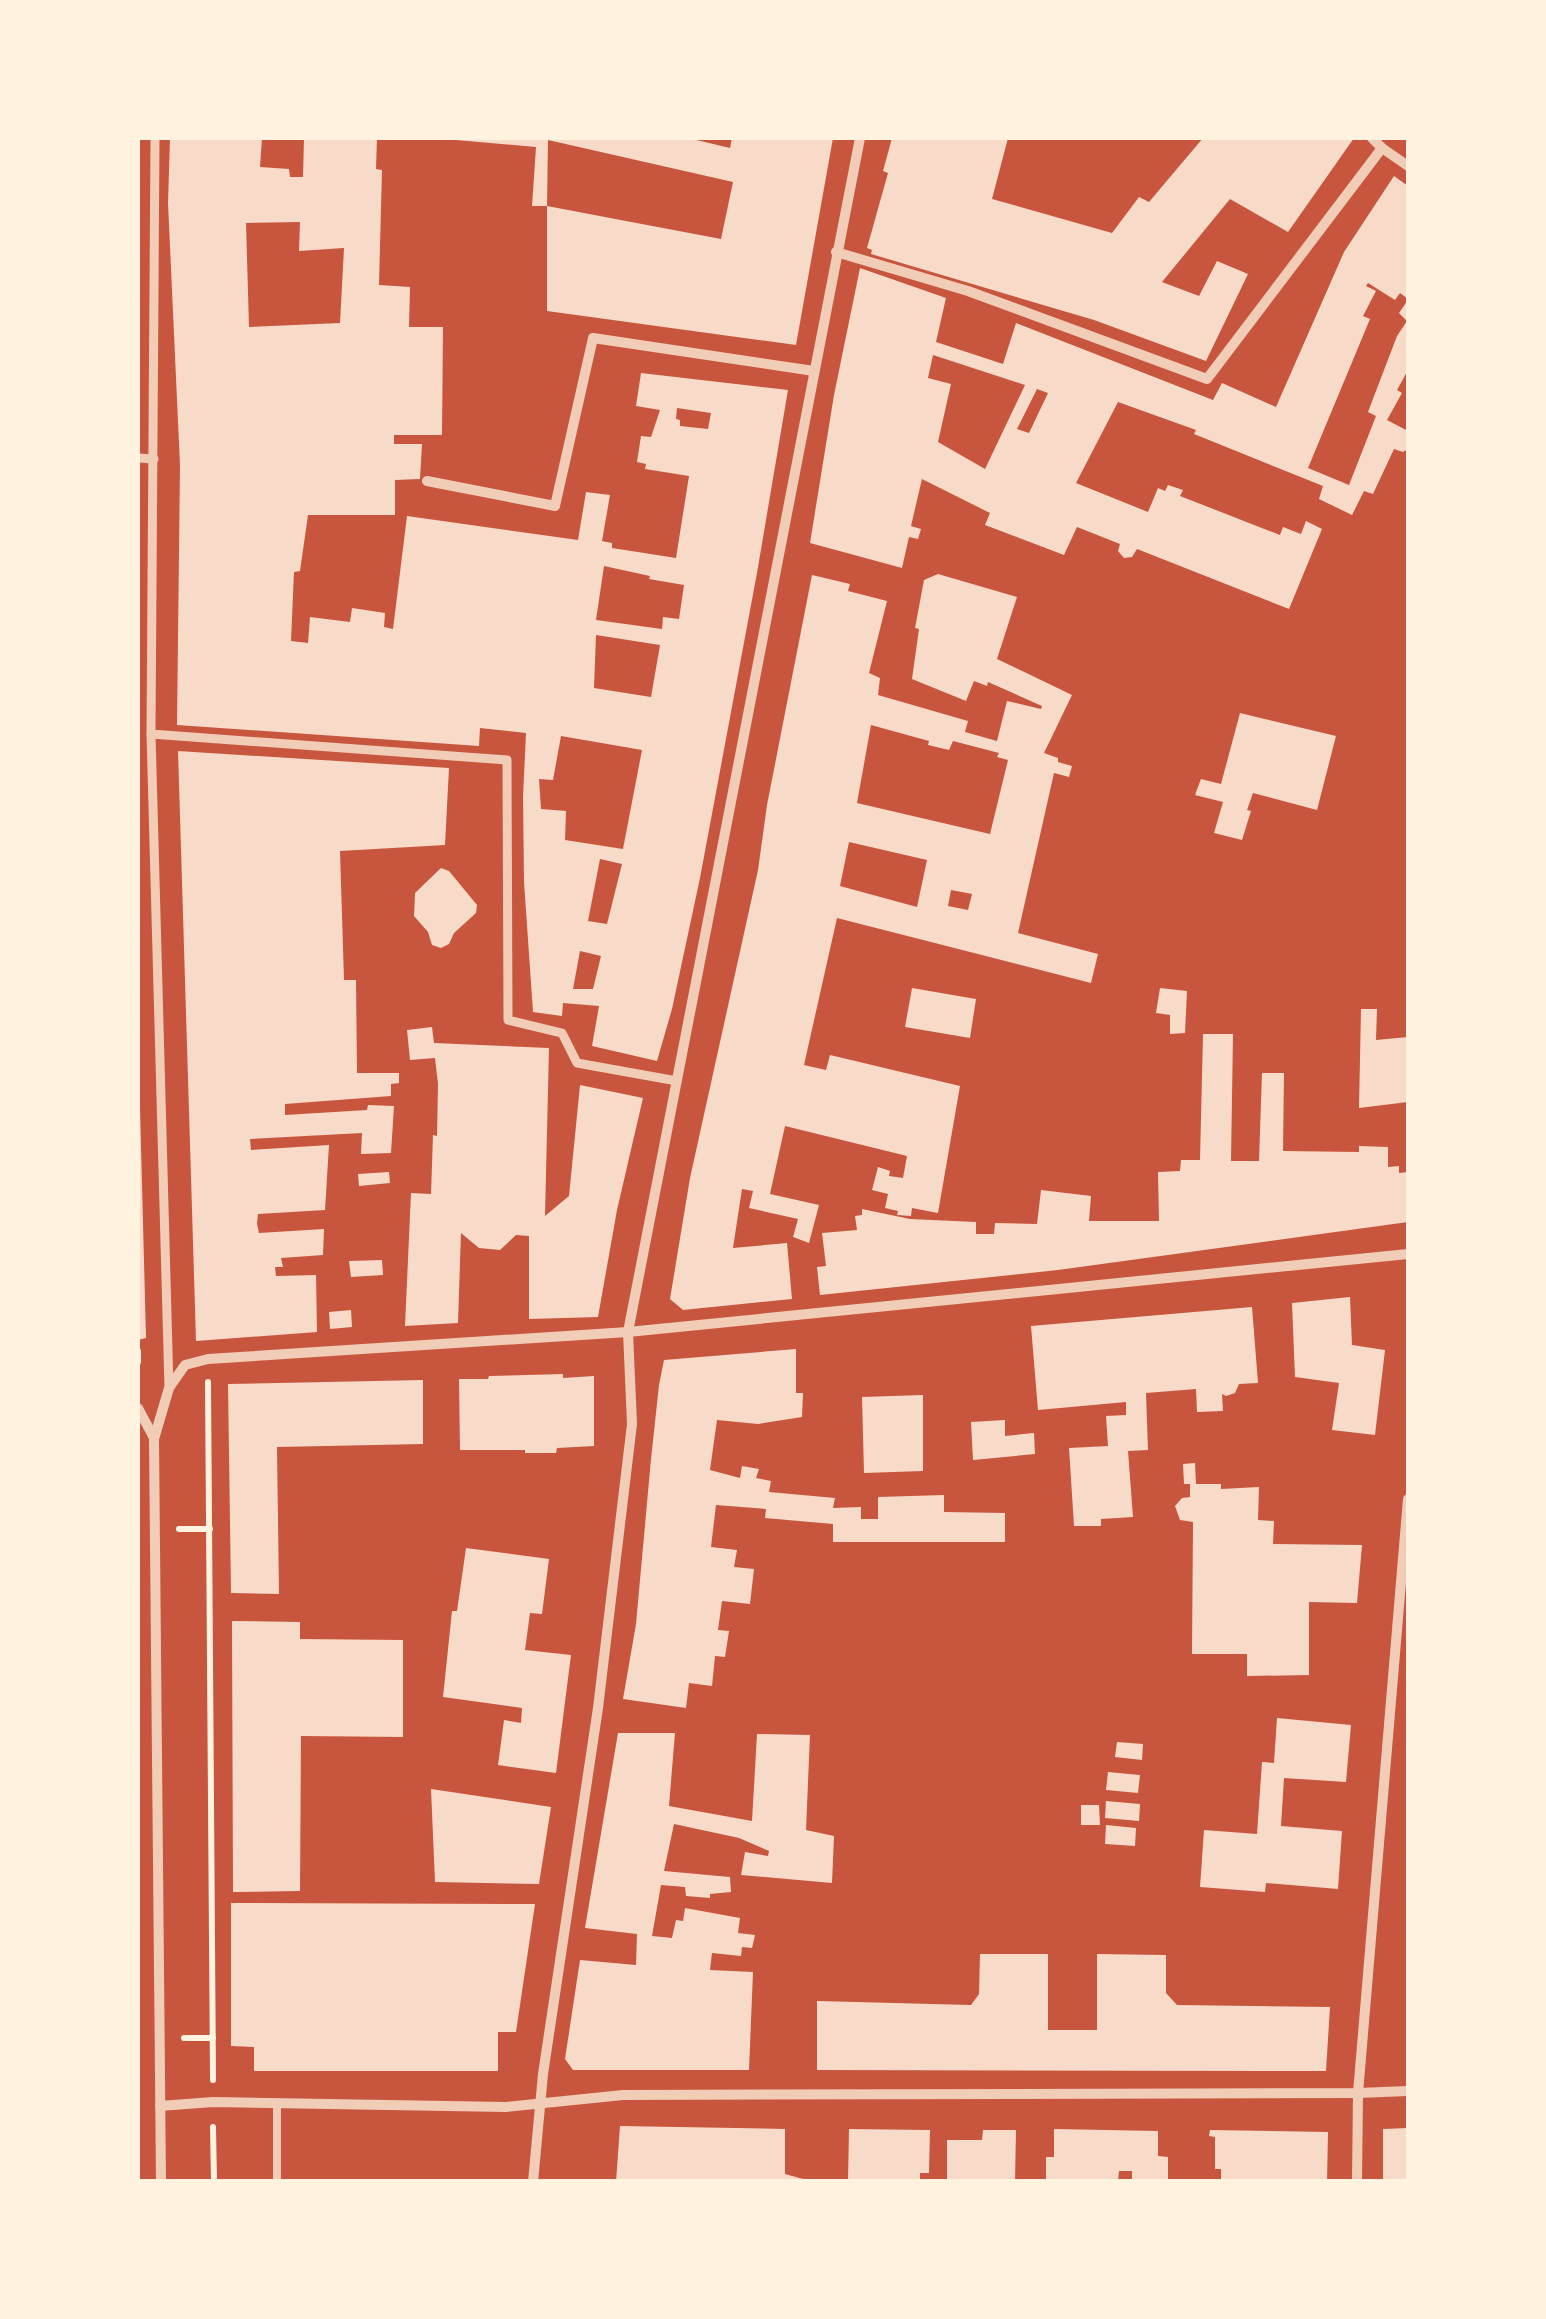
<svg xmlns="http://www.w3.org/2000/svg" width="1546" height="2319" viewBox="0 0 1546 2319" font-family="'Archivo Narrow',sans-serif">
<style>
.building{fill:#f7dbc8;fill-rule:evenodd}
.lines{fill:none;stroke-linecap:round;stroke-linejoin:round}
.path{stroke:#fff3e0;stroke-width:6}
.service{stroke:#f1ccb7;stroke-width:8}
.pedestrian{stroke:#f1ccb7;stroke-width:9}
.minor{stroke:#f1ccb7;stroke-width:10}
</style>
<rect width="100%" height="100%" fill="#c8553d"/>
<g class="building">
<path d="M170 138H262L260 167 289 169 290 177H303L304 138H377L376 169 382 170 379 285 410 287 409 327H443L442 435H394V444H422L420 479 395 480V515H308L300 571 294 572 291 641 308 643 310 617 350 622 352 608 385 613 384 627 393 629 407 516 578 540 586 492 610 495 602 541 612 543V548L676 558 689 476 645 469 646 464 637 462 641 436 651 437 660 410 636 406 641 373 788 390 757 573 700 878 672 1009 657 1061 592 1046 599 1006 563 1003 562 1016 533 1012 524 882 523 797 526 733 480 728 479 746 177 725 180 465 168 203ZM300 222 299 251 344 248 340 323 249 327 246 223ZM677 408 711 413 708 429 680 426V420L676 419ZM604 566 650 576 649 579 684 585 679 619 663 617 662 629 596 620ZM596 635 660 645 651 697 594 688ZM561 736 642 750 623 849 565 840 566 811 541 809 539 779 553 780ZM600 859 622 864 607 924 588 921ZM580 951 601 956 593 989H573Z"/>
<path d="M456 138H688L730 148 732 138H833L796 345 547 311V206H532L536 147 456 140ZM548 140 733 182 721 239 547 206Z"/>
<path d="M892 138H1008L992 199 1112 233 1139 197 1149 202 1203 138H1354L1288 232 1230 199 1162 282 1199 296 1217 261 1248 274 1206 361 1094 320 871 254 872 250 867 248 888 173 883 171Z"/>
<path d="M1394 176 1408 186V299L1400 293 1395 300 1368 283 1366 286 1376 291 1363 316 1370 319 1308 468 1349 485 1376 416 1368 412 1397 336 1407 321 1399 313 1408 300V370L1397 390 1402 393 1387 420 1408 431V449L1403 452 1394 449 1373 494 1364 491 1352 515 1319 499 1323 486 1194 434 1196 430 1118 402 1076 483 1148 512 1158 488 1165 491 1168 485 1183 490 1180 496 1280 535 1283 527 1301 534 1306 521 1322 529 1289 609 1137 549 1132 557 1124 558 1118 551 1120 544 1077 527 1064 555 985 525 990 513 922 479 911 526 921 529 918 539 909 537 902 568 810 543 834 395 860 268 946 298 936 342 1003 364 1016 323 1213 400 1222 383 1276 407 1344 252ZM933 355 1025 385 985 469 938 442 951 384 928 378ZM1037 389 1048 393 1029 433 1017 429Z"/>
<path d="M938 574 1017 597 997 659 1072 695 1044 753 1058 758V762L1072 766 1069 777 1054 773 1018 933 1098 954 1091 983 837 918 804 1065 826 1070 830 1055 960 1086 938 1213 912 1208 911 1216 897 1215 898 1211 885 1208 888 1194 872 1190 878 1167 890 1171 889 1176 903 1178 907 1156 785 1126 770 1194 819 1205 809 1243 793 1237 798 1219 749 1208 753 1191 742 1189 733 1248 787 1243 792 1299 683 1310 670 1299 690 1178 758 870 767 805 812 575 850 584 848 591 887 601 869 673 880 678 878 695 968 721 965 732 997 741 1007 701 1041 709 1042 706 988 682 987 686 974 681 966 701 912 679 919 629 915 628 924 580ZM871 725 929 741 928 745 949 750 953 741 999 753 997 757 1008 760 990 834 857 803ZM849 842 927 860 917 907 840 886ZM951 890 972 894 968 910 948 906Z"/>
<path d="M1240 713 1336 736 1317 810 1253 793 1247 810 1251 811 1242 840 1214 833 1223 802 1195 795 1201 779 1221 784Z"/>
<path d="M178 751 449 768 445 845 340 851 344 980H356L357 1073H399V1083L391 1084V1096L285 1104V1115L367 1110 368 1105 394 1106 391 1153 361 1154 362 1133 250 1139 251 1150 329 1145 325 1210 258 1214 257 1224 259 1233 324 1229 323 1255 281 1258 283 1267H275L276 1276 316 1275 317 1332 196 1341Z"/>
<path d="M441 868 449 871 477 905 476 913 454 933 449 944 441 948 432 945 428 932 414 916 415 893Z"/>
<path d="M912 988 976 999 970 1038 905 1027Z"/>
<path d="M1160 988 1187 991 1185 1033 1170 1034V1015L1156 1013Z"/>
<path d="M1361 1009H1377L1376 1040 1408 1037V1102L1359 1108Z"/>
<path d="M432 1027 434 1043 549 1048 545 1216 569 1196 580 1085 643 1098 617 1210 598 1317 529 1319V1236L516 1235 500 1250 479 1248 461 1233 458 1323 405 1326 411 1193 431 1194 433 1135 437 1136 438 1084 435 1058 410 1060 407 1030Z"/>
<path d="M1203 1034H1233L1231 1161H1259L1262 1073H1284L1283 1151 1359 1152V1146L1388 1147V1167L1399 1166V1173L1408 1172V1222L1058 1270 820 1295 817 1267 826 1266 822 1233 857 1230 855 1216 862 1215V1209L910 1219 976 1222V1234H994L995 1223 1037 1224 1041 1190 1091 1196 1089 1221H1159L1158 1172 1180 1171 1181 1160H1200Z"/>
<path d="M140 1108 146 1338 138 1340V1109Z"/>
<path d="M389 1172 390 1183 359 1186 358 1174Z"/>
<path d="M382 1260 383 1275 351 1277 349 1261Z"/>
<path d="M1350 1297 1352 1345 1385 1350 1375 1435 1332 1430 1339 1383 1295 1377 1292 1303Z"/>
<path d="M1252 1307 1258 1383 1239 1384 1235 1393 1226 1396 1222 1394 1223 1411 1197 1412 1196 1389 1146 1393 1148 1450 1128 1451 1133 1517 1101 1519V1526H1074L1069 1448 1108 1446 1106 1416 1126 1415V1402L1038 1410 1031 1326Z"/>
<path d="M351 1310 352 1327 330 1329 329 1312Z"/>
<path d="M796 1349V1393H803L802 1417 758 1424 717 1420 710 1470 740 1478 742 1466 759 1469 756 1478 771 1481 769 1492 835 1498 833 1508 861 1507V1519H878V1497L944 1495V1512L1005 1513V1542H833V1524L765 1518 766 1509 716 1505 711 1547 737 1550 734 1567 754 1569 750 1604 722 1601 718 1630 729 1631 725 1657 715 1656 712 1686 689 1683 686 1708 623 1699 636 1624 651 1459 659 1385 664 1360Z"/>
<path d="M563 1374V1378L594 1376V1446L557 1448 556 1453H525V1450H460L459 1379H488L489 1376Z"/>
<path d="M423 1380V1444L277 1447 279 1594 231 1593 228 1384Z"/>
<path d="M923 1395V1471L864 1473 862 1397Z"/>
<path d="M1005 1420V1436L1034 1433 1035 1454 973 1460 971 1422Z"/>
<path d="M1195 1463 1196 1484H1221V1489L1259 1487 1258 1520 1274 1521 1273 1544 1362 1545 1357 1603 1309 1602V1675L1247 1676V1654H1192L1193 1522 1180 1520 1175 1506 1182 1498 1190 1497V1484H1184L1183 1464Z"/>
<path d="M466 1548 549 1559 542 1614 530 1613 525 1650 571 1655 556 1773 498 1765 504 1720 521 1723 522 1708 443 1697 452 1611H457Z"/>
<path d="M232 1621 300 1622V1639L403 1640V1737L301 1736 300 1891 233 1892Z"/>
<path d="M1277 1718 1351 1725 1346 1782 1284 1778 1281 1826 1342 1831 1338 1889 1266 1883 1265 1892 1200 1887 1204 1830 1257 1834 1262 1762 1274 1763Z"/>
<path d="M618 1733H675L669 1806 752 1821 757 1734 810 1735 806 1830 834 1836 832 1883 741 1875 745 1852 768 1856 769 1851 739 1838 674 1824 664 1871 730 1877 731 1892 710 1894V1898L686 1896 685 1887 661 1885 652 1936 672 1938 676 1920 683 1921 685 1908 740 1918 738 1933 755 1935 752 1948 742 1947 741 1956 712 1953 710 1970 753 1972 749 2070H573L565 2059 580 1960 636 1965 637 1934 585 1928Z"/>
<path d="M1117 1742 1143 1744 1142 1760 1115 1757Z"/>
<path d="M1108 1772 1140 1775 1138 1793 1106 1790Z"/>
<path d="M431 1789 551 1807 539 1884 435 1882Z"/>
<path d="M1106 1801 1140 1804 1139 1821 1105 1818Z"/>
<path d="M1081 1805H1099L1100 1825H1081Z"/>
<path d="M1106 1825 1136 1828 1135 1846 1105 1844Z"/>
<path d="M231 1903 535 1904 516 2032H498V2071H254V2047L231 2046Z"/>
<path d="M980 1954H1048V2030H1097V1954L1166 1955V1993L1177 2005 1330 2007 1326 2071 817 2070V2001L971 2005 979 1994Z"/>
<path d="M620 2126 785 2129V2174L814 2182H616Z"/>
<path d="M1408 2128V2182H1383V2129Z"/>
<path d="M849 2129 930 2130 929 2173H920V2182H848Z"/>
<path d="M1054 2129 1158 2131V2156L1168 2157V2182H1132V2171H1119L1118 2182H1046V2157H1054Z"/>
<path d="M983 2130H1016L1015 2182H947V2140H982Z"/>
<path d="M1210 2130 1328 2132 1327 2182H1221V2169H1215V2137L1209 2136Z"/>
</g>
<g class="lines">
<g class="path">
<path d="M138 1351V1362"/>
<path d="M208 1382 213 2080"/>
<path d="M179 1529H210"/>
<path d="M184 2038H213"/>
<path d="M213 2127 214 2182"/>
</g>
<path class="service" d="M277 2182V2104"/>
<g class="pedestrian">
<path d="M155 138 151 734 169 1388"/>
<path d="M138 458 154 459"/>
<path d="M151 734 507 760 508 1020 562 1033 577 1063 677 1081"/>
</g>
<g class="minor">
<path d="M1372 138 1382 148 1408 166"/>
<path d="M836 252 968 291 1207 379 1382 148"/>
<path d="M427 481 555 506 593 338 814 371"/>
<path d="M138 1408 154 1438"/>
<path d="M160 2106 213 2102 506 2107 623 2095 1358 2093 1408 2091"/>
<path d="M161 2182 154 1439 169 1388 185 1365 208 1359 628 1332 1408 1254"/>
<path d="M533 2182 543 2074 598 1708 632 1424 628 1332 860 138"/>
<path d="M1357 2182 1358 2093 1408 1499"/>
</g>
</g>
<rect width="1546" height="2319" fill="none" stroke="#fff3e0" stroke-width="280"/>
</svg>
